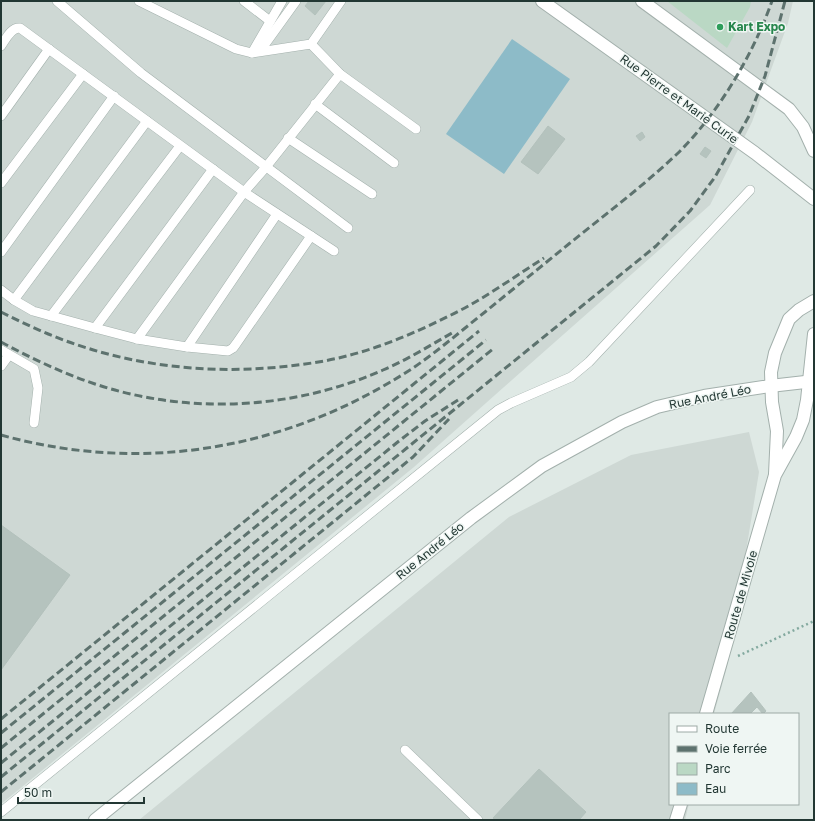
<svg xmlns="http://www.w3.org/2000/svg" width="815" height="821" viewBox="0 0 815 821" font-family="'Golos Text',sans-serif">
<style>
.built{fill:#ced8d4}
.green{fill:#bad8c4}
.water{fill:#8dbbc8}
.building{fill:#b5c3be;stroke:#b3c1bc}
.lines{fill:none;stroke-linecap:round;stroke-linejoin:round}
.service-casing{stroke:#a3b0ac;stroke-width:10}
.minor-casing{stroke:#a3b0ac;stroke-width:14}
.tertiary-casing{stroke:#a3b0ac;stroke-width:14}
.path{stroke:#83a99f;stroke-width:2.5;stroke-dasharray:2 3;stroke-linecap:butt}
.service{stroke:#fff;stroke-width:9}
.minor{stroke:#fff;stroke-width:12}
.tertiary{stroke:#fff;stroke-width:12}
.rail{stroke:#5d726e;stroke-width:3;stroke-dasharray:8 4;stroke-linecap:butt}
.leisure-dot{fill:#2e9e5b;stroke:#eff6f3;stroke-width:1.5}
.labels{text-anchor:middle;stroke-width:3;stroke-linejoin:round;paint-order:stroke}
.leisure-label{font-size:12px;font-weight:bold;fill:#27864d;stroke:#eff6f3;text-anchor:start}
.street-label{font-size:12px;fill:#223733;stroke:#eff6f3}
</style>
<rect width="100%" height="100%" fill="#dfe9e5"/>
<g class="built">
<path d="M1 1H793L788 23 752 122 710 205 504 387 414 467 1 804Z"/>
<path d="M749 432 759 472 727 667 714 714H670V804H689L685 820H139L509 517 631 455Z"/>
</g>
<path class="green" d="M667 1H751L750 7 727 48Z"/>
<path class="water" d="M512 39 570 79 504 174 446 134Z"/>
<g class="building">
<path d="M309 1H326L315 15 305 6Z"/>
<path d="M548 126 565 139 538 174 521 162Z"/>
<path d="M642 132 645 137 640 141 636 136Z"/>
<path d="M705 147 711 151 706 158 700 154Z"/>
<path d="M1 525 70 575 1 670Z"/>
<path d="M751 692 766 711 763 714 757 707 750 714H731Z"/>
<path d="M539 769 586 812 579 820H496L493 818Z"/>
</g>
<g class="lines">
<g class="service-casing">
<g id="service">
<path d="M57 1 141 73 348 228"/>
<path d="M139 1 236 49 252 53 311 44 341 1"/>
<path d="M244 1 270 21"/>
<path d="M311 44 340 74 416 129"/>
<path d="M1 46C6 39 11 27 20 28L244 192 334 251"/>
<path d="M260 51 296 1"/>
<path d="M252 53 282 1"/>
<path d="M315 104 394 163"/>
<path d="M1 116 49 49"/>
<path d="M288 138 372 194"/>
<path d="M1 183 83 74"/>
<path d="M1 252 114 96"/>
<path d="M1 290 14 300 33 311 95 328 137 339 187 347 228 351 233 348 236 344 311 236"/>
<path d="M14 300 147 121"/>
<path d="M51 316 180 146"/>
<path d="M95 328 213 169"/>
<path d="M137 339 244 192 266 167 340 74"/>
<path d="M187 347 277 214"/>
<path d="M1 350 34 369 38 388 34 423"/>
<path d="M1 366 9 355"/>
<path d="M405 750 478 820"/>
<path d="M1 812 498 410 511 403 571 377 589 362 750 190"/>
</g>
</g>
<g class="minor-casing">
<g id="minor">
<path d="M542 1 755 153 814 199"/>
<path d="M642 1 789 109 803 127 814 151"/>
<path d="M775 474 777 431 772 402 771 372 775 353 789 319 799 310 814 301"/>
<path d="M706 714 775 475 796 437 803 420 807 400 814 334"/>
<path d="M676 820 681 804"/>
</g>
</g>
<g class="tertiary-casing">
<path id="tertiary" d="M95 820 471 518 542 466 622 422 657 407 704 396 770 386 814 381"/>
</g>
<path class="path" d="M738 656 814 621"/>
<use href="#service" class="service"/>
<use href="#minor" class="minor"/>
<use href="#tertiary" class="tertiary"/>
<g class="rail">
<path d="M1 312C29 326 57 339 87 348 163 372 246 375 324 361 368 353 411 335 451 315 484 299 514 277 544 258"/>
<path d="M1 342C31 358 62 373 95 384 188 415 293 410 383 370 407 360 429 346 452 333"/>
<path d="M1 435C144 475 289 449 413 368 438 351 461 331 485 312 513 289 542 266 570 243 606 214 643 186 677 154 718 114 753 55 772 1"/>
<path d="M1 719 479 331"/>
<path d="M1 733 486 340"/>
<path d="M1 748 493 349"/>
<path d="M1 763 399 441 425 421 458 400"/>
<path d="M1 777 656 246 690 211 715 177 749 116 765 76 785 1"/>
<path d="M1 792 413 457 449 419"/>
</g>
</g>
<circle class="leisure-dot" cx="720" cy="27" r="4"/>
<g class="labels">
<g class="leisure-label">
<text x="728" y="31">Kart Expo</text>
</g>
<g class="street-label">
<text transform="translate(679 99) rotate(36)" y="4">Rue Pierre et Marie Curie</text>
<text transform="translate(710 397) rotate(-11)" y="4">Rue André Léo</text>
<text transform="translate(430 551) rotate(-39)" y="4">Rue André Léo</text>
<text transform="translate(741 595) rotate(-74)" y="4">Route de Mivoie</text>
</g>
</g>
<rect width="815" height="821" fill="none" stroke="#223733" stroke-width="4"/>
<rect x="669" y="713" width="130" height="92" fill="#eff6f3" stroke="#9daaa6"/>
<rect x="677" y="726" width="20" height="6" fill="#ffffff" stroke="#9daaa6"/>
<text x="705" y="733" font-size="12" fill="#223733">Route</text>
<rect x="677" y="746" width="20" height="6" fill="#5d726e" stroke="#9daaa6"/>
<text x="705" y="753" font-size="12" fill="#223733">Voie ferrée</text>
<rect x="677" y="763" width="20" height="12" fill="#bad8c4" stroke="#9daaa6"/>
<text x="705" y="773" font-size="12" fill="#223733">Parc</text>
<rect x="677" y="783" width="20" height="12" fill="#8dbbc8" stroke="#9daaa6"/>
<text x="705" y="793" font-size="12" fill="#223733">Eau</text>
<path d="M18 797v6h126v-6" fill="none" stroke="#223733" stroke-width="2"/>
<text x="24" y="797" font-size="12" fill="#223733" stroke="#eff6f3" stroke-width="3" paint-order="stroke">50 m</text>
</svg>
